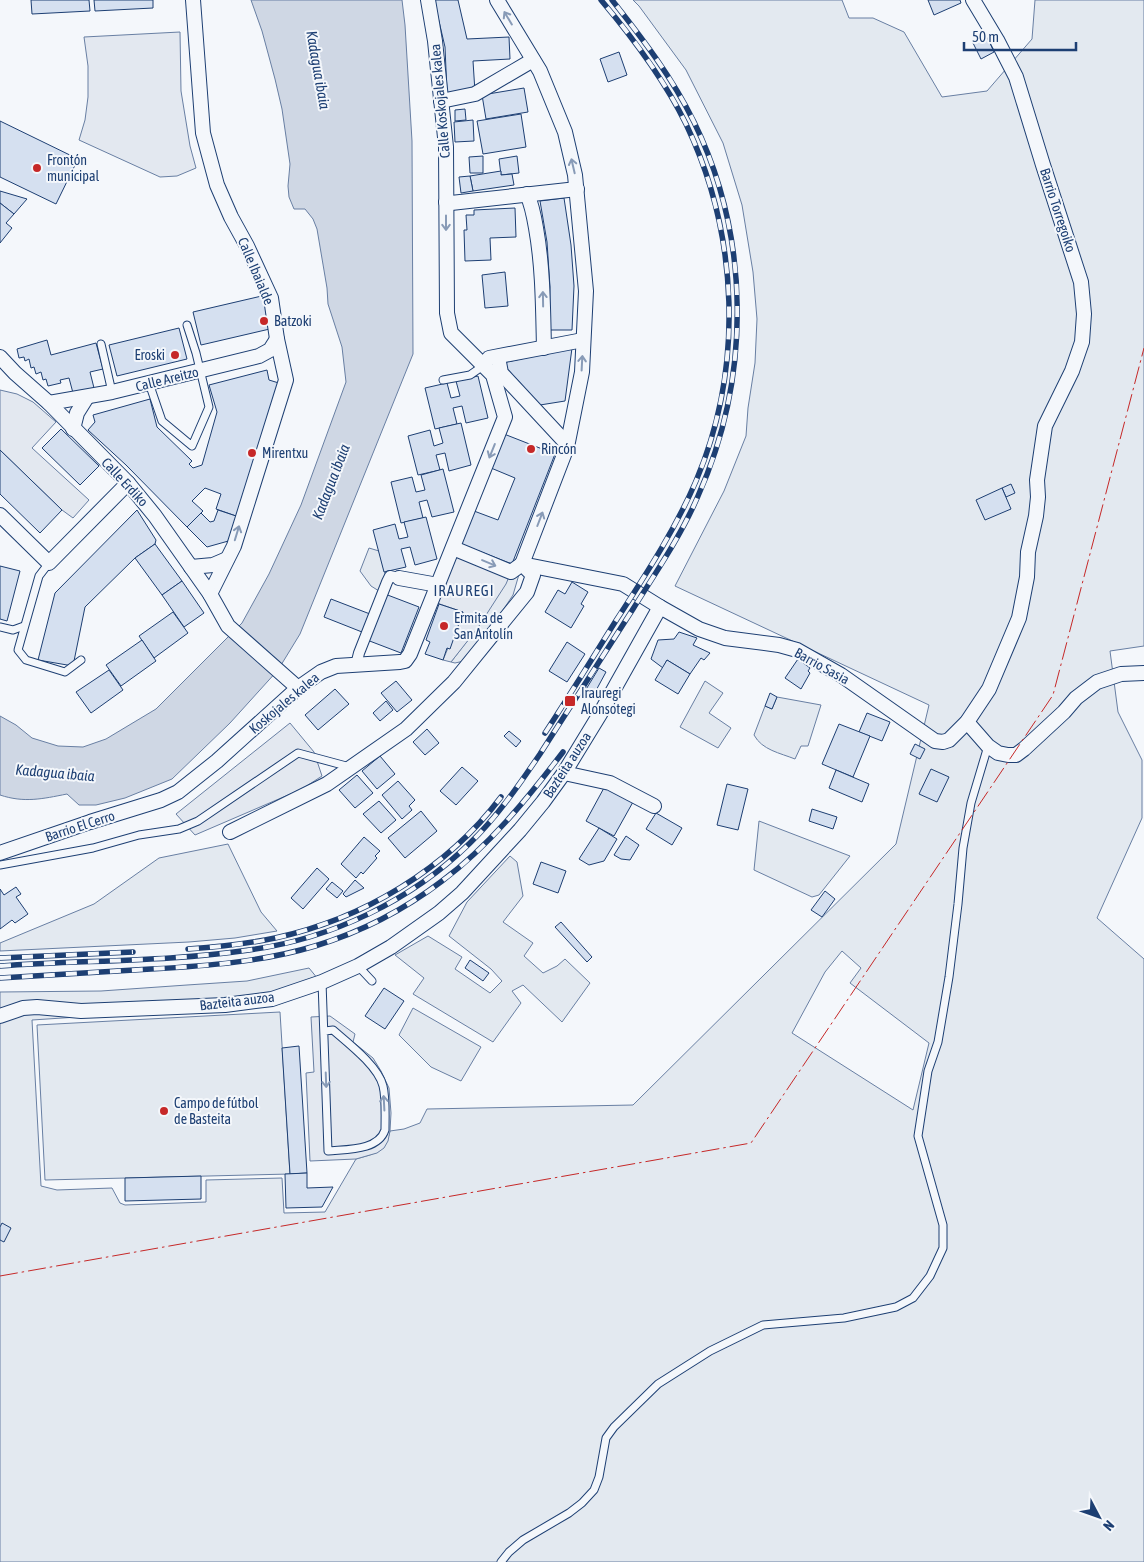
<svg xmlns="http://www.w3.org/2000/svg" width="1144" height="1562" viewBox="0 0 1144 1562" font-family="'Asap Condensed',sans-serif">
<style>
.green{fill:#e3e9f0;stroke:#687fa3;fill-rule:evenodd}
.parking{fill:#e3e8f0;stroke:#687fa3}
.water{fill:#cfd7e4;stroke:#687fa3}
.building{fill:#d5e0f0;stroke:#1d3f73}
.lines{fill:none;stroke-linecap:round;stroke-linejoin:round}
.service-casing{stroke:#1d3f73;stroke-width:9}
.pedestrian-casing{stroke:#1d3f73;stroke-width:12}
.minor-casing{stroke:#1d3f73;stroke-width:16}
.service{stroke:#f4f7fb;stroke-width:7}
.pedestrian{stroke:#f4f7fb;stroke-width:10}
.minor{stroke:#f4f7fb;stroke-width:14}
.rail-casing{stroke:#1d3f73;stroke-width:5.5}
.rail{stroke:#f4f7fb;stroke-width:4;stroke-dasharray:11;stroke-linecap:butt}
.power{stroke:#c62828;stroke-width:1;stroke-dasharray:18 4 2.5 4;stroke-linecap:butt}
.oneway{stroke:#889bb7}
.poi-dot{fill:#c62828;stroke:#f4f7fb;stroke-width:2}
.labels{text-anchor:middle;stroke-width:4;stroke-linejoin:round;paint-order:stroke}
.street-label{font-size:14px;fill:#1d3f73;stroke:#f4f7fb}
.poi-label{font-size:14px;fill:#1d3f73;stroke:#f4f7fb;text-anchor:start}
.water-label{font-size:15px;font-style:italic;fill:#1d3f73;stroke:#f4f7fb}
.neighbourhood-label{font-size:15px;letter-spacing:1px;fill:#1d3f73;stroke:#f4f7fb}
</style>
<rect width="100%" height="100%" fill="#f4f7fb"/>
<g class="green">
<path d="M633 0H842L849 18H873L904 32 942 97 987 91 1032 39 1035 0H1144V646L1110 651 1118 712 1142 760V818L1097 918 1144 959V1562H0V992L101 991 187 985 247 981 309 968 318 979 276 1004 32 1020 41 1186 57 1190 112 1188 120 1203 125 1205 206 1202V1180L282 1178 284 1213 325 1212 356 1159C376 1153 385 1153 390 1131L404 1129 420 1123 427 1109 633 1105 896 844 929 705 675 586 724 491 746 436 748 408 755 363 757 319 753 272 742 205 723 143 686 70 639 6ZM842 951 861 968 850 983 929 1043 913 1110 792 1033 825 972Z"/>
<path d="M369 548 379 551 386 577 379 591 371 586 360 571Z"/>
<path d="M522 564 513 595 491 628 464 661 455 663 451 662 478 627 511 572Z"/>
<path d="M705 681 723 693 709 713 731 728 718 748 680 727Z"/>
<path d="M777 697 821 705 808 746H801L795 759C780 753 762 750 754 735L765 706 772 709Z"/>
<path d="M759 821 850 856 819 895 812 897 754 870Z"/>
<path d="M228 844 261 912 277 931 235 938 189 942 0 951V943L94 904 159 858Z"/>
<path d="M510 856 517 862 523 896 503 922 533 943 524 956 543 973 557 966 565 959 590 983 562 1022 523 985 512 991 521 1003 493 1042 413 994 424 978 395 955 428 936 462 957 455 969 490 993 502 981 491 969 449 936 467 902Z"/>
<path d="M413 1008 481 1047 461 1081 431 1067 399 1035Z"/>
<path d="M280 1012 290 1174 45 1180 37 1025Z"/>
</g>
<g class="parking">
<path d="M180 32 181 91 190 146 196 168 177 176 160 177 79 140 85 120 88 97V66L84 37Z"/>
<path d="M0 390 17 394 33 402 56 422 32 448 89 500 73 518 62 510 0 450Z"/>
<path d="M453 548 511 572 506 584 477 629 451 662 443 660 463 612 431 601Z"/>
<path d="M290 723 314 752 322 776 302 789 195 835 176 814Z"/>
<path d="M330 1016 355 1034 353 1042 373 1058 381 1071 389 1088 391 1113 390 1131 388 1141 384 1148 377 1153 356 1159 310 1161 306 1073 314 1072 311 1017Z"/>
</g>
<path class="water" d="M251 0H402L405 25 412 141 413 354 300 634 278 670 230 723 172 779 125 798 96 805H79L67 794C42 799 24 803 0 795V716L16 725 32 738 58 746 83 747 106 739 156 709 242 623 269 574 301 505 346 382 342 347 328 304 327 288 317 229 313 219 305 209H294L289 197 288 186 290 164 282 109 275 79 262 31Z"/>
<g class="building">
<path d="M31 0H89L90 11 32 14Z"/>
<path d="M94 0H153V8L95 11Z"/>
<path d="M434 0H458L467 39 509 37 510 59 473 61 475 92 447 93 445 47Z"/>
<path d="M928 0H960L961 3 934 15Z"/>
<path d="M986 34 994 52 981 59 972 41Z"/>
<path d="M619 52 627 75 608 82 600 59Z"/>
<path d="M524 88 528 112 486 119 482 95Z"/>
<path d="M465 109 466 120 455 121V110Z"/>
<path d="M521 114 526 147 483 154 477 121Z"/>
<path d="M473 120 474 141 455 142 454 122Z"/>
<path d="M0 121 78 159 56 204 0 177Z"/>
<path d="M483 156V173H470L469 157Z"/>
<path d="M517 156 519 173 501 175 499 159Z"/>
<path d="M501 171V175L512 174 514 185 473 191 470 176Z"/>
<path d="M470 176 473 191 461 193 459 177Z"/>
<path d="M0 191 27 199 14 214 0 203Z"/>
<path d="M564 198 571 245 574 286 572 330H549L550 287 547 242 540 201Z"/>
<path d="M0 203 14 214 6 223 12 228 0 243Z"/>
<path d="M515 208 516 237 490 238 491 260 465 261 464 230H467L466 215H474V210Z"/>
<path d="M505 272 508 306 485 308 482 275Z"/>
<path d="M266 295 274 328 201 345 193 312Z"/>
<path d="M179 328 187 359 117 376 109 345Z"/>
<path d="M47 340 51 355 96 343 103 369 90 372 94 388 73 393 69 378 60 380 61 383 48 386 46 379 43 380 41 372 36 374 34 367 31 368 29 359 25 361 24 357 19 358 17 349Z"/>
<path d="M572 348 565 401 540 405 502 363Z"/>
<path d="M267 370 269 380 282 384 239 517 216 509 221 494 205 488 192 501 203 511 187 527 126 465 88 430 95 422 93 415 150 399 157 427 192 461 189 464 193 468 202 465 217 412 209 385Z"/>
<path d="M478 376 488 418 466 423 462 406 453 408 457 424 435 429 425 388 447 383 451 398 460 396 456 381Z"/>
<path d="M461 423 471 465 449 471 445 453 436 455 440 470 418 475 408 436 430 430 434 446 443 443 439 428Z"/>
<path d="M61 429 99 466 80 485 42 448Z"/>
<path d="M504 434 555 454 512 564 461 544 474 511 498 520 515 478 491 468Z"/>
<path d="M0 450 62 510 40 533 0 494Z"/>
<path d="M443 469 454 512 432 517 427 500 419 502 423 518 401 523 391 482 412 477 416 492 425 490 421 475Z"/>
<path d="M1011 484 1015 493 1006 497 1002 488Z"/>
<path d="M1002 488 1011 509 985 520 976 500Z"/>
<path d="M137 510 156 540 155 544 135 558 85 607 73 666 38 660 55 593Z"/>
<path d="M218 510 239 517 232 540 207 547 187 527 201 513 210 522 214 521Z"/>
<path d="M426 517 437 559 415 565 410 547 401 549 406 567 384 572 373 530 395 524 399 539 408 537 404 522Z"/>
<path d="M155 544 182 581 162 595 135 558Z"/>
<path d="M0 566 20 571 7 621 0 619Z"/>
<path d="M182 581 204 613 184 627 162 595Z"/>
<path d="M572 582 588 592 581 604 584 606 571 628 545 612 558 590 565 594Z"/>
<path d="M385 594 419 607 401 653 367 640Z"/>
<path d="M331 599 370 614 362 632 324 617Z"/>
<path d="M439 604 463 612 450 649 447 648 443 660 425 654 430 642 426 640Z"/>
<path d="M173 612 188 633 154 658 139 636Z"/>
<path d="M679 632 697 638 693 645 710 653 704 660 701 658 690 674 667 660 663 668 651 659 658 640 674 639Z"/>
<path d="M142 640 156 661 121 686 106 665Z"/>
<path d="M567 642 585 654 567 682 549 671Z"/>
<path d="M798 659 810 668 808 671 810 673 801 689 785 678Z"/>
<path d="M667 660 690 674 678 694 655 680Z"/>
<path d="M599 668 606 672 593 696 585 691Z"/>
<path d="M109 670 123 690 91 713 76 692Z"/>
<path d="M396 681 412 700 397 712 381 693Z"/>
<path d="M335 689 349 704 318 730 305 715Z"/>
<path d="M770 693 777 697 772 709 765 706Z"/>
<path d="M386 701 393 710 380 721 373 713Z"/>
<path d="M867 713 890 722 882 741 859 732Z"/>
<path d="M839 724 870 736 853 777 822 764Z"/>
<path d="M427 729 439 743 425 755 413 742Z"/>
<path d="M509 731 521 741 516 747 504 736Z"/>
<path d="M915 744 925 749 920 759 910 754Z"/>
<path d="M380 756 395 774 377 789 362 771Z"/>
<path d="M462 767 478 781 456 805 440 791Z"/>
<path d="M931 769 949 777 937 802 919 794Z"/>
<path d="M836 770 869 784 862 802 829 788Z"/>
<path d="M357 775 373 793 355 808 339 790Z"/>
<path d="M398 781 415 800 409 806 412 810 402 819 382 795Z"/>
<path d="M727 784 748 789 738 830 717 825Z"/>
<path d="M605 786 633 802 614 836 586 821Z"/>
<path d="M379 801 396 820 381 833 363 814Z"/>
<path d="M812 809 837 817 833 829 809 821Z"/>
<path d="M421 811 437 831 405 858 388 838Z"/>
<path d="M656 813 682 828 672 845 646 829Z"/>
<path d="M599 828 617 839 604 861 589 865 579 859Z"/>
<path d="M626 836 639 845 630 860 621 859 614 855Z"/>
<path d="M364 837 380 851 375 856 377 858 363 874 361 872 356 878 341 864Z"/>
<path d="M541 862 566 871 558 893 533 884Z"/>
<path d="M317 868 329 879 303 909 291 898Z"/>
<path d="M355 880 364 888 346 897 343 894Z"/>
<path d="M332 882 343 891 337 898 326 889Z"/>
<path d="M16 887 21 894 16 897 28 914 15 923 12 920 0 929V889L4 895Z"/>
<path d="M825 891 835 899 822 917 811 910Z"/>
<path d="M561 922 592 957 587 962 555 927Z"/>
<path d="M470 960 489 973 483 981 465 968Z"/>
<path d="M384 988 404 1001 385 1029 365 1016Z"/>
<path d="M299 1046 307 1173 290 1174 282 1048Z"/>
<path d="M307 1173V1188L333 1187 322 1207 286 1208 285 1174Z"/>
<path d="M201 1176V1199L125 1201V1178Z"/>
<path d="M2 1223 11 1228 4 1242 0 1240V1227Z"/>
</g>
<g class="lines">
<g class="service-casing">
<g id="service">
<path d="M101 344 112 392"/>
<path d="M443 380 470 375 483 366"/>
<path d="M149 383 162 421 192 446 209 407 196 353 187 325"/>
<path d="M49 563 39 576 18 650 26 660 65 672 81 660"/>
<path d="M0 627 13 630 24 626"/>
<path d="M0 865 93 848 139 835 179 829 198 821 298 753 350 767"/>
<path d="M358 966 372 981"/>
<path d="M322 982 328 1151C346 1149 378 1151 385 1130 385 1116 386 1098 383 1086 378 1066 348 1043 333 1030L325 1031"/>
<path d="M501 1562 509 1552 523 1540 569 1513 582 1503 594 1490 599 1477 606 1438 614 1427 658 1384 710 1351 763 1325 844 1318 896 1307 913 1298 930 1276 943 1248V1225L918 1136 928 1071 938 1042 949 977 958 904 963 848 971 803 988 746"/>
</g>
</g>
<g class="pedestrian-casing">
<path id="pedestrian" d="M356 665 359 653 387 582 390 576 399 578"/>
</g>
<g class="minor-casing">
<g id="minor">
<path d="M193 0 203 133 217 185 231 217 247 246 271 298 277 339 286 380 234 546 210 594"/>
<path d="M497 0 540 71 565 132 575 175 586 291 582 372 567 447 522 564"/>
<path d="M441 101 475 94 533 60"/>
<path d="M527 194C532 205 534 216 536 228 543 267 543 308 544 348"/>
<path d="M446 202 451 203 577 189"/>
<path d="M0 357 15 373 49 403 128 483 155 516 210 594 228 626 298 688"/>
<path d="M498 357 501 373 567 444"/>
<path d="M489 358 583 340"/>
<path d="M49 403 112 392 259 356 270 350 277 339"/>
<path d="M73 429 77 413 87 397"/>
<path d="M0 515 49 563 128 483"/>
<path d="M453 548 511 572 522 564"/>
<path d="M522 564 623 584 660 607 699 629 725 638 779 645 797 650 841 675 935 741 943 742 949 740 967 722 989 689 1019 618 1027 577 1028 552 1036 516 1038 497 1037 480 1045 426 1072 371 1082 342 1084 314 1081 282 1043 165 1016 77 997 40 973 0"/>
<path d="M191 567 213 565 227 559"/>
<path d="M399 578 438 585"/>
<path d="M967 722 988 746 998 753 1008 755H1016L1024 749 1064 712 1076 698 1097 682 1121 674 1144 673"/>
<path d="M564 773 610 783 654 806"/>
<path d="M230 832 327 784 406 729 454 682 527 592 533 575 522 564"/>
<path d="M0 853 90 822 161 800 178 792 217 761 298 688 321 672 336 666 400 662 405 661 410 654 505 417 493 375 451 333 447 313 446 147 435 41 428 0"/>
<path d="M0 1016 23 1008 37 1007 81 1011 225 1005 272 999 322 982 358 966 391 947 439 913 462 893 520 830 543 802 564 773 600 714 660 607"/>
</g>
</g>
<use href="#service" class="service"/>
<use href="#pedestrian" class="pedestrian"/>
<use href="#minor" class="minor"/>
<g class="rail-casing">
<g id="rail">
<path d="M545 733C570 695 593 657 617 619 646 574 675 530 696 481 744 368 739 235 686 124 664 79 633 38 601 0"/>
<path d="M188 949C217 947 247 944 275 938 363 919 447 869 501 797"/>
<path d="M0 958 133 952"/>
<path d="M0 966C83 960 167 962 249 950 331 939 411 901 470 843 497 817 519 785 540 754 571 706 602 657 633 609 656 572 681 536 698 496 751 378 751 239 694 122 672 77 642 38 612 0"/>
<path d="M0 978C50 975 101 972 151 969 206 966 262 962 315 946 361 932 404 910 442 881 489 846 527 799 563 752"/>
</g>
</g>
<use href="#rail" class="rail"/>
<path class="power" d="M0 1276 751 1143 1053 695 1144 348"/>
</g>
<defs><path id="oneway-shaft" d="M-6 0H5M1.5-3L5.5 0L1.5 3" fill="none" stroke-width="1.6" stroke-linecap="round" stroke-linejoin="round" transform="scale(1.25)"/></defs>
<g class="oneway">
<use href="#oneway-shaft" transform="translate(508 18) rotate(-121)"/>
<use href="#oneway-shaft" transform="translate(573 166) rotate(-103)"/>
<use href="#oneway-shaft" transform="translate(446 223) rotate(90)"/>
<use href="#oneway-shaft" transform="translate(543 299) rotate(-91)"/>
<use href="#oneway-shaft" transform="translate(582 363) rotate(-87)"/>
<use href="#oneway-shaft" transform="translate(492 451) rotate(112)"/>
<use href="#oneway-shaft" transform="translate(540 519) rotate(-69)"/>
<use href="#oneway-shaft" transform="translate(237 533) rotate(-73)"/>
<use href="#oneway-shaft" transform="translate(489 563) rotate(23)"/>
<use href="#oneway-shaft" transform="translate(326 1080) rotate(88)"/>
<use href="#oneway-shaft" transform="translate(384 1103) rotate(-93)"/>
</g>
<g class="poi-dot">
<circle cx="37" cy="168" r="5"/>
<circle cx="264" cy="321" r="5"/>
<circle cx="175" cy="355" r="5"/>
<circle cx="531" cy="449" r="5"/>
<circle cx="252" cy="453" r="5"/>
<circle cx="444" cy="626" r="5"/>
<rect x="564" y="695" width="12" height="12" rx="2.5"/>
<circle cx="164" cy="1111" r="5"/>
</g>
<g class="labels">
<g class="street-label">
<text transform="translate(440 101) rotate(-95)" y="5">Calle Koskojales kalea</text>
<text transform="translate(1058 210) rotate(72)" y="5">Barrio Torregoiko</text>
<text transform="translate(256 271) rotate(67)" y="5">Calle Ibaialde</text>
<text transform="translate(167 379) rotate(-14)" y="5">Calle Areitzo</text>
<text transform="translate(125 482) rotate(47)" y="5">Calle Erdiko</text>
<text transform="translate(822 666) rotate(29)" y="5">Barrio Sasia</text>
<text transform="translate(284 703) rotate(-40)" y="5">Koskojales kalea</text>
<text transform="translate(567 765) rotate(-57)" y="5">Bazteita auzoa</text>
<text transform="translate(80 826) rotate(-18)" y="5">Barrio El Cerro</text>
<text transform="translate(237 1001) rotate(-7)" y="5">Bazteita auzoa</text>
</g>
<g class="poi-label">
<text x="47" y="165">Frontón<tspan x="47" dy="16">municipal</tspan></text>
<text x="274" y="326">Batzoki</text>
<text x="165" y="360" text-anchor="end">Eroski</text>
<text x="541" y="454">Rincón</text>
<text x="262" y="458">Mirentxu</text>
<text x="454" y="623">Ermita de<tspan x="454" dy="16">San Antolín</tspan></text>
<text x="581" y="698">Irauregi<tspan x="581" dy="16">Alonsotegi</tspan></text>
<text x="174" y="1108">Campo de fútbol<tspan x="174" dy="16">de Basteita</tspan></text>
</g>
<g class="water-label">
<text transform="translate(318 70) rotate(80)" y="5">Kadagua ibaia</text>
<text transform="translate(331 482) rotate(-69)" y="5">Kadagua ibaia</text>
<text transform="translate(55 773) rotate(5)" y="5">Kadagua ibaia</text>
</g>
<g class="neighbourhood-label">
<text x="464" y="596">IRAUREGI</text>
</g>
</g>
<g transform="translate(1099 1517) rotate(131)" stroke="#f4f7fb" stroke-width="4" paint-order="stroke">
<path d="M0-4L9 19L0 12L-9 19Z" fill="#1d3f73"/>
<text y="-8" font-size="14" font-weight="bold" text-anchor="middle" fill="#1d3f73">N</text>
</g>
<path d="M964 42v8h112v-8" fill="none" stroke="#1d3f73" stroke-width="2.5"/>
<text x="972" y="42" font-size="15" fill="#1d3f73" stroke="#f4f7fb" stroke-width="4" paint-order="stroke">50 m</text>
</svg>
